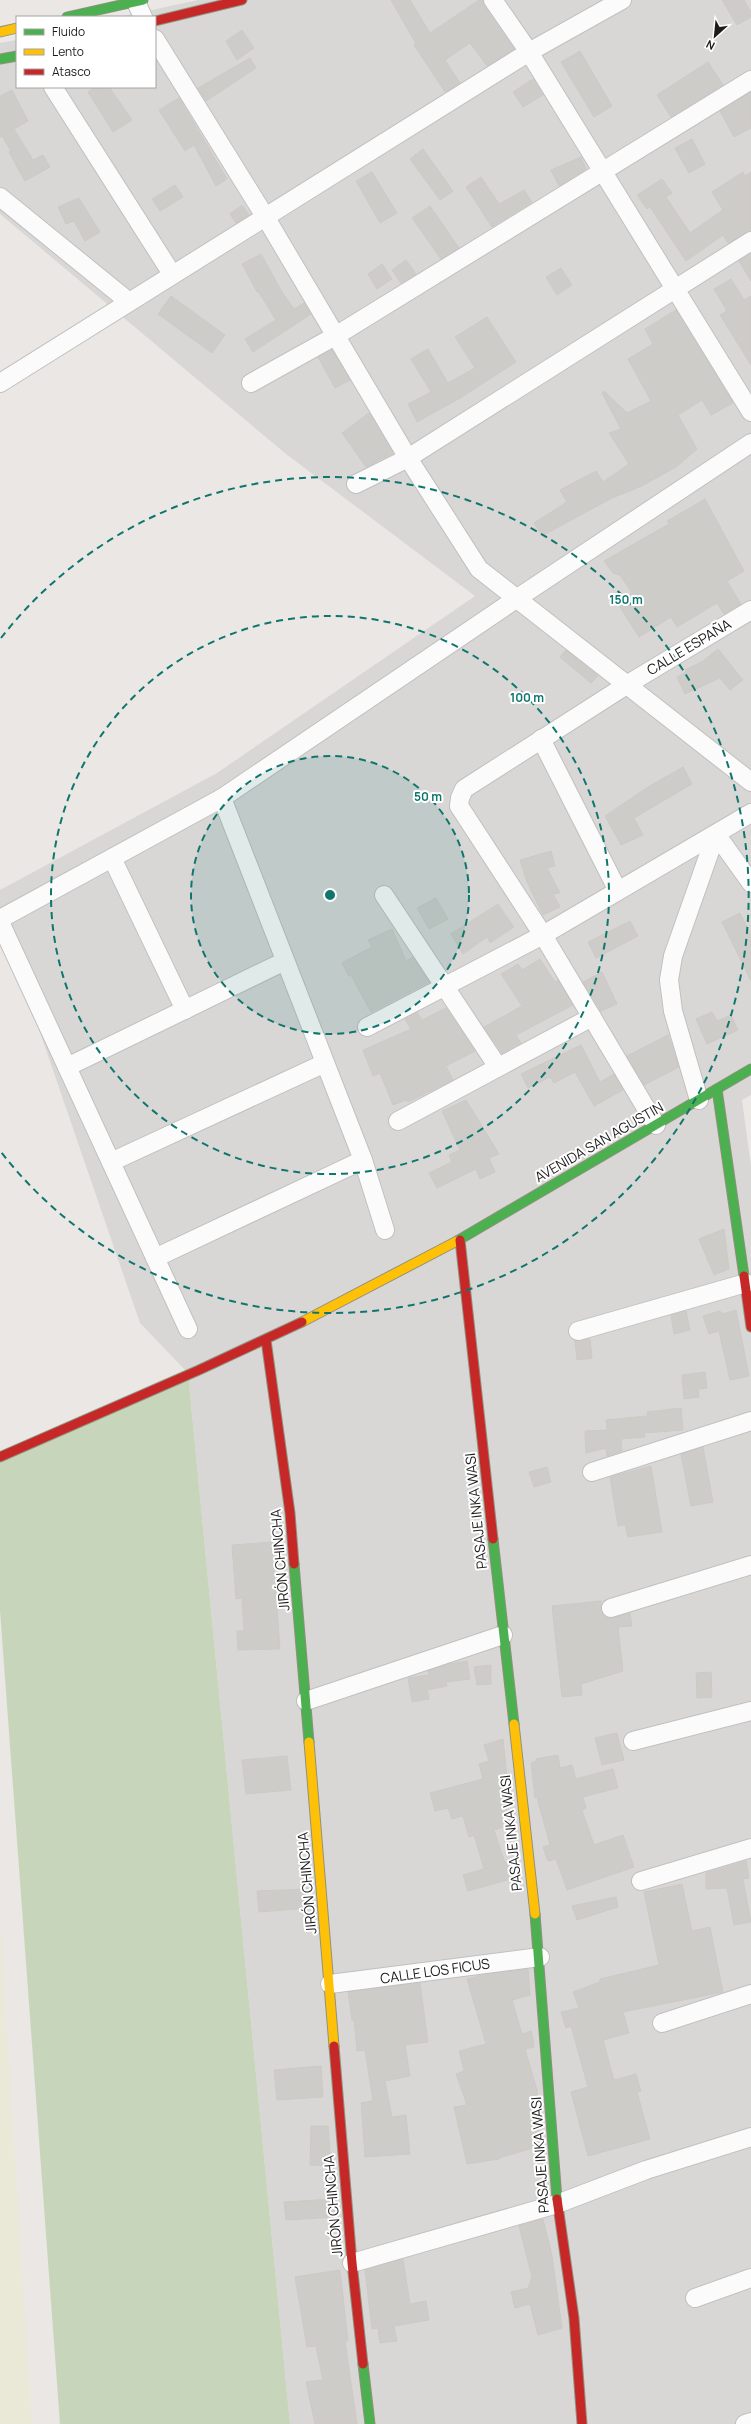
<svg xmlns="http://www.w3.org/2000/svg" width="751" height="2424" viewBox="0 0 751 2424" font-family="Manrope,sans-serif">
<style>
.residential{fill:#d9d7d6}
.farmland{fill:#eae9d8}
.forest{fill:#c7d6bb}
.building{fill:#ceccc9;stroke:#cdc9c6}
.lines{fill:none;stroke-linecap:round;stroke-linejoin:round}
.street-casing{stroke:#c1c0bf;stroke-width:20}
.fast-casing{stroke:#91917e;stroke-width:11}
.slow-casing{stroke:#91917e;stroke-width:11}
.jam-casing{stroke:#91917e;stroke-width:11}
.street{stroke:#fcfbfb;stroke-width:18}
.fast{stroke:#4caf50;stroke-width:9}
.slow{stroke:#ffc107;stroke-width:9}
.jam{stroke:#c62828;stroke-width:9}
.ring{fill:none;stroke:#0f766e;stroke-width:2;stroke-dasharray:7 5}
.labels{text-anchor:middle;stroke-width:4;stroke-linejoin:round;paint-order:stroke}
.street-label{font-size:14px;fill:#1c1c1c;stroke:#fff}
.centre{fill:#0f766e;stroke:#fff;stroke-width:2}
.ring-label{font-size:12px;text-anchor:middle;font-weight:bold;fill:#0f766e;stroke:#fff;stroke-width:4;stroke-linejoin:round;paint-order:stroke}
</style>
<rect width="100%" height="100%" fill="#eae7e4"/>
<path class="residential" d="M198 0H751V1095L742 1100 751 1166V2424H290L188 1373 140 1323 0 916V890L217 773 475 596 286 454 0 214V43L17 40V87H155V17H120Z"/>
<path class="farmland" d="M0 1921 32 2424H0Z"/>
<path class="forest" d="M188 1373 290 2424H60L0 1610V1458Z"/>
<g class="building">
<path d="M391 0H410L430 33 479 0H483L484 6 514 49 487 66 470 43 445 60 460 83 445 92 414 45 416 44Z"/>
<path d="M722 0H744L751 12V17L737 25Z"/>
<path d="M242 30 254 48 237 60 226 41Z"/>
<path d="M580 51 612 106 594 117 561 62Z"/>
<path d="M250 58 256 68 206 101 198 88Z"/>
<path d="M708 62 723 85 671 117 657 95Z"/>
<path d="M533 79 543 95 523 107 513 92Z"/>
<path d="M95 87H109L132 120 113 132 88 92Z"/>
<path d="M12 90 28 121 14 129 33 160 43 155 50 167 25 181 9 152 11 151 2 136 0 137V96Z"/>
<path d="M751 92V128L734 137 720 111Z"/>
<path d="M179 98 227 179 216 186 194 145 185 151 159 110Z"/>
<path d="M692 139 705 164 689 173 675 148Z"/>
<path d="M423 149 453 191 440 200 410 159Z"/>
<path d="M581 157 586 169 559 186 551 170Z"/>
<path d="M372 172 397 213 380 223 356 181Z"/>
<path d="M743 172 745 176 751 172V231L728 243 723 235 686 261 650 207 647 209 637 195 662 179 672 193 666 197 690 233 723 210 712 192Z"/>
<path d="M481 177 499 204 524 190 532 202 492 227 466 187Z"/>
<path d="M175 185 183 197 160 211 152 199Z"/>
<path d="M79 198 100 232 85 241 74 221 66 224 58 207Z"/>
<path d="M242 205 249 215 236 223 230 214Z"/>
<path d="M430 206 459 248 441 259 412 218Z"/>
<path d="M751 253V281L739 261Z"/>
<path d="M261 254 282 292 294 309 304 303 311 314 253 352 245 339 276 320 258 291 257 292 242 264Z"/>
<path d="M406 260 416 274 401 283 392 270Z"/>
<path d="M382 264 392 279 377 289 368 274Z"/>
<path d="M561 268 572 285 557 295 546 277Z"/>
<path d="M731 279 744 300 751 296V365L720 315 727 311 714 289Z"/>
<path d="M171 296 225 335 212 353 158 314Z"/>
<path d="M676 310 733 403 711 415 702 400 678 415 697 449 676 467 642 486 612 498 542 536 534 523 567 502 560 490 596 471 603 482 629 464 609 433 621 429 602 393 604 391 627 413 651 401 628 359 653 344 645 329Z"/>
<path d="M487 317 516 362 462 397 417 422 408 404 431 392 411 359 428 349 448 383 475 368 455 337Z"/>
<path d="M332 350 350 380 335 388 318 357Z"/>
<path d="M369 413 393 453 366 467 342 433Z"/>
<path d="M705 499 744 571 727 581 741 604 724 614 717 603 677 627 671 617 639 637 617 602 632 593 620 575 613 573 604 561 669 524 667 521Z"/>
<path d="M718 649 743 680 730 690 720 678 685 694 677 677 686 672 685 670 703 661Z"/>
<path d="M566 650 598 676 591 683 560 657Z"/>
<path d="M683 767 692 784 634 818 643 835 621 845 605 816 648 787Z"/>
<path d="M551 851 555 866 547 868 560 893 553 894 560 907 543 915 527 882 520 860Z"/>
<path d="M436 898 448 919 429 929 417 908Z"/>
<path d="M498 904 514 927 490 943 487 937 463 954 451 934Z"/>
<path d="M740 913 751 935V981L722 922Z"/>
<path d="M630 921 638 936 596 958 588 942Z"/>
<path d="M392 929 406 961 413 957 429 982 371 1012 351 975 349 976 342 963 372 947 368 940Z"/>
<path d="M540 959 555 982 558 980 573 1005 516 1035 521 1043 502 1053 484 1027 522 1006 501 974 518 964 522 970Z"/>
<path d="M602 972 617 1004 601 1011 583 982Z"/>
<path d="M446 1008 475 1051 446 1066 453 1080 408 1102 406 1100 393 1105 380 1073 373 1076 363 1050 411 1029 405 1019 417 1012 422 1020Z"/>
<path d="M712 1012 717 1021 731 1015 738 1030 707 1044 696 1019Z"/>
<path d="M668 1035 679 1067 644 1085 627 1056Z"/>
<path d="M581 1045 600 1082 614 1074 623 1090 594 1106 575 1072 554 1083 550 1077 528 1088 521 1074Z"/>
<path d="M466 1100 499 1154 489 1158 495 1172 480 1179 476 1169 437 1188 429 1173 452 1162 449 1155 460 1150 442 1111Z"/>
<path d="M724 1229 729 1269 714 1275 699 1239Z"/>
<path d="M736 1310 749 1376 730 1380 719 1331 709 1334 703 1316 720 1311 722 1314Z"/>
<path d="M686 1311 690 1330 674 1334 671 1315Z"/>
<path d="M590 1339 592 1358 577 1360 575 1341Z"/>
<path d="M705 1372 707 1388 698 1389 699 1397 684 1399 682 1375Z"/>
<path d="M681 1408 683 1430 644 1433 645 1437 621 1439 622 1451 607 1456 606 1448 586 1453 585 1431 607 1430 606 1420 648 1416 647 1412Z"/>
<path d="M703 1447 713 1502 691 1506 681 1454Z"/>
<path d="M651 1466 662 1532 628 1537 625 1525 618 1526 610 1477Z"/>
<path d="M547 1467 551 1482 534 1487 529 1472Z"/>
<path d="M272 1542 280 1649 238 1650 237 1631H244L242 1598 236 1599 232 1545Z"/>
<path d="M601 1601V1611L608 1618 630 1613 632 1626 618 1627 623 1671 581 1684 582 1695 562 1697 552 1606Z"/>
<path d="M467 1661 470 1679 446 1682 447 1686 427 1690 429 1699 412 1702 408 1678 429 1675 428 1671 450 1664Z"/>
<path d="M491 1665V1684L477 1685 474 1667Z"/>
<path d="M711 1672 712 1697 697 1698 696 1673Z"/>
<path d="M617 1733 624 1760 602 1765 595 1738Z"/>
<path d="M503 1739 510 1805 507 1806 513 1824 494 1830 505 1863 515 1860 518 1877 468 1891 463 1875 484 1869 474 1835 469 1837 463 1816 452 1819 448 1808 435 1811 430 1793 483 1779 479 1764 489 1761 484 1745Z"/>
<path d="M558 1755 560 1768 572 1765 576 1779 613 1769 618 1788 583 1797 586 1808 582 1810 594 1845 623 1835 634 1867 567 1890 556 1859 548 1861 543 1847 550 1845 537 1797 535 1798 531 1763 536 1761V1759Z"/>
<path d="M287 1756 291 1790 246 1794 242 1760Z"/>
<path d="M746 1861 749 1878 743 1879 751 1922 734 1925 727 1888 706 1889V1873Z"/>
<path d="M682 1884 692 1931 710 1927 723 1992 623 2012 629 2033 603 2040 614 2080 636 2074 641 2091 637 2092 650 2139 588 2156 571 2092 588 2087 571 2026 566 2028 561 2012 579 2008 573 1992 600 1982V1979L659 1965 644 1892Z"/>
<path d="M308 1889 309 1908 259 1912 257 1891Z"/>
<path d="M616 1897 618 1907 577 1920 572 1906Z"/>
<path d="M528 1969 530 1995 512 2000 522 2034 531 2031 533 2039 534 2047 525 2049 537 2090 540 2146 499 2158V2159L467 2164 454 2107 467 2105 456 2074 464 2071 459 2051 486 2044 467 1979 482 1975Z"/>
<path d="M420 1983 428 2042 405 2045 410 2076 385 2081 392 2117 406 2115 410 2154 365 2157 361 2103 373 2101 365 2050 357 2051 354 2020H352L348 1992Z"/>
<path d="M321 2066 323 2097 277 2100 274 2070Z"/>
<path d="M311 2126H328L331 2166 310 2165Z"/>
<path d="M334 2199 336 2217 286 2220 284 2202Z"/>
<path d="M543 2219 552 2256 562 2328 538 2335 530 2304 515 2308 511 2292 528 2288 532 2277 519 2226Z"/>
<path d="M403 2259 410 2304 426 2301 429 2320 394 2326 397 2341 380 2343 378 2328 372 2329 365 2270Z"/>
<path d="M340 2270 348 2341H345L357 2424H315L306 2382 323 2380 316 2346 307 2347 295 2277Z"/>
</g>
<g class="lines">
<g class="street-casing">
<g id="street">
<path d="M493 0 529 52 751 412"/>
<path d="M136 2 143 17"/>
<path d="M155 39 266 218 408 458 479 569 751 782"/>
<path d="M53 87 172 274"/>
<path d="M0 197 128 301"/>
<path d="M0 383 529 52 622 0"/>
<path d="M251 383 337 335 751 80"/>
<path d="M356 484 408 458 751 241"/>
<path d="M541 739 618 891"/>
<path d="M222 798 363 1160 385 1230"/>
<path d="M112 858 185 1010"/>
<path d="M384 895 498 1067"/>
<path d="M0 919 222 798 516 599 751 443"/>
<path d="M0 922 188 1329"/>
<path d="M367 1027 543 935 751 813"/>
<path d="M67 1067 285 961"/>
<path d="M699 1100 673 1011 669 980 673 956 716 834 751 883"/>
<path d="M398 1121 592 1017"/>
<path d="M656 1125 543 935 459 806 460 798 464 789 628 684 751 610"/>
<path d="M111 1162 325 1063"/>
<path d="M155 1258 363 1160"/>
<path d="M578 1331 746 1283"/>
<path d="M592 1472 751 1421"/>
<path d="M611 1608 751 1565"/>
<path d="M306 1701 503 1635"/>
<path d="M633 1741 751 1711"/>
<path d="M641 1881 751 1848"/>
<path d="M330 1984 540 1957"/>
<path d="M662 2023 751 1994"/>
<path d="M352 2263 557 2204 646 2170 751 2137"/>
<path d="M695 2298 751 2278"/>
<path d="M745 2424 751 2422"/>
</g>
</g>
<g class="fast-casing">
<g id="fast">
<path d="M67 17 143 0"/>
<path d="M0 59 17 56"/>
<path d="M717 1089 744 1276"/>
<path d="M457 1241 751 1069"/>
<path d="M493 1539 514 1724"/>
<path d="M294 1564 309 1742"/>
<path d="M535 1914 557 2199"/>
<path d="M363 2364 370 2424"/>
</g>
</g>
<g class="slow-casing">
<g id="slow">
<path d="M0 32 17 28"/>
<path d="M302 1322 457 1241"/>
<path d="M514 1724 535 1914"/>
<path d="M309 1742 334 2046"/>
</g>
</g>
<g class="jam-casing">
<g id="jam">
<path d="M155 21 242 0"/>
<path d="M460 1240 493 1539"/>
<path d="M744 1276 751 1327"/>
<path d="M266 1340 290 1513 294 1564"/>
<path d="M0 1457 199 1370 302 1322"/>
<path d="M334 2046 352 2263 363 2364"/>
<path d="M557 2199 574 2318 582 2424"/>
</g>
</g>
<use href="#street" class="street"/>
<use href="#fast" class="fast"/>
<use href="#slow" class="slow"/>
<use href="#jam" class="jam"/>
</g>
<circle cx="330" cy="895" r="139" fill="#0f766e" fill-opacity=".12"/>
<g class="ring">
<circle cx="330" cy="895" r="139"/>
<circle cx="330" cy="895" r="279"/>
<path d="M1 638A418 418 0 1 1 1 1152"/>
</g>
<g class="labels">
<g class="street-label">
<text transform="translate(689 647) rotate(-31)" y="5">CALLE ESPAÑA</text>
<text transform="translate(599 1142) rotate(-30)" y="5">AVENIDA SAN AGUSTIN</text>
<text transform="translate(476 1511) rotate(-96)" y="5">PASAJE INKA WASI</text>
<text transform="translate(280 1560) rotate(-95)" y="5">JIRÓN CHINCHA</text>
<text transform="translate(511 1833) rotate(-96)" y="5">PASAJE INKA WASI</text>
<text transform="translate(307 1883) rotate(-95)" y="5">JIRÓN CHINCHA</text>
<text transform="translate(435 1971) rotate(-8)" y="5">CALLE LOS FICUS</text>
<text transform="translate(540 2155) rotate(-94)" y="5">PASAJE INKA WASI</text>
<text transform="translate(333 2206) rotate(-95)" y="5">JIRÓN CHINCHA</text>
</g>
</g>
<circle cx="330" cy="895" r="6" class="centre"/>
<g class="ring-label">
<text x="626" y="604">150 m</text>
<text x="527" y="702">100 m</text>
<text x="428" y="801">50 m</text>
</g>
<rect x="16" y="16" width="140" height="72" fill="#ffffff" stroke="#a4a4a4"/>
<rect x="24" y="29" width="20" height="6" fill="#4caf50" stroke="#a4a4a4"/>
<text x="52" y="36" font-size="12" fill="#1c1c1c">Fluido</text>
<rect x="24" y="49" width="20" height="6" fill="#ffc107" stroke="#a4a4a4"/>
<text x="52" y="56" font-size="12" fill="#1c1c1c">Lento</text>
<rect x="24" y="69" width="20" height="6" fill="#c62828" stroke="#a4a4a4"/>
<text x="52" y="76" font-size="12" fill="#1c1c1c">Atasco</text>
<g transform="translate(715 36) rotate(207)" stroke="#ffffff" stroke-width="3" paint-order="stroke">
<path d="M0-3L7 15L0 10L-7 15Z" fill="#1c1c1c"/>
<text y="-6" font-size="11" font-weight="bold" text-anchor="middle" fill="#1c1c1c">N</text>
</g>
</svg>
